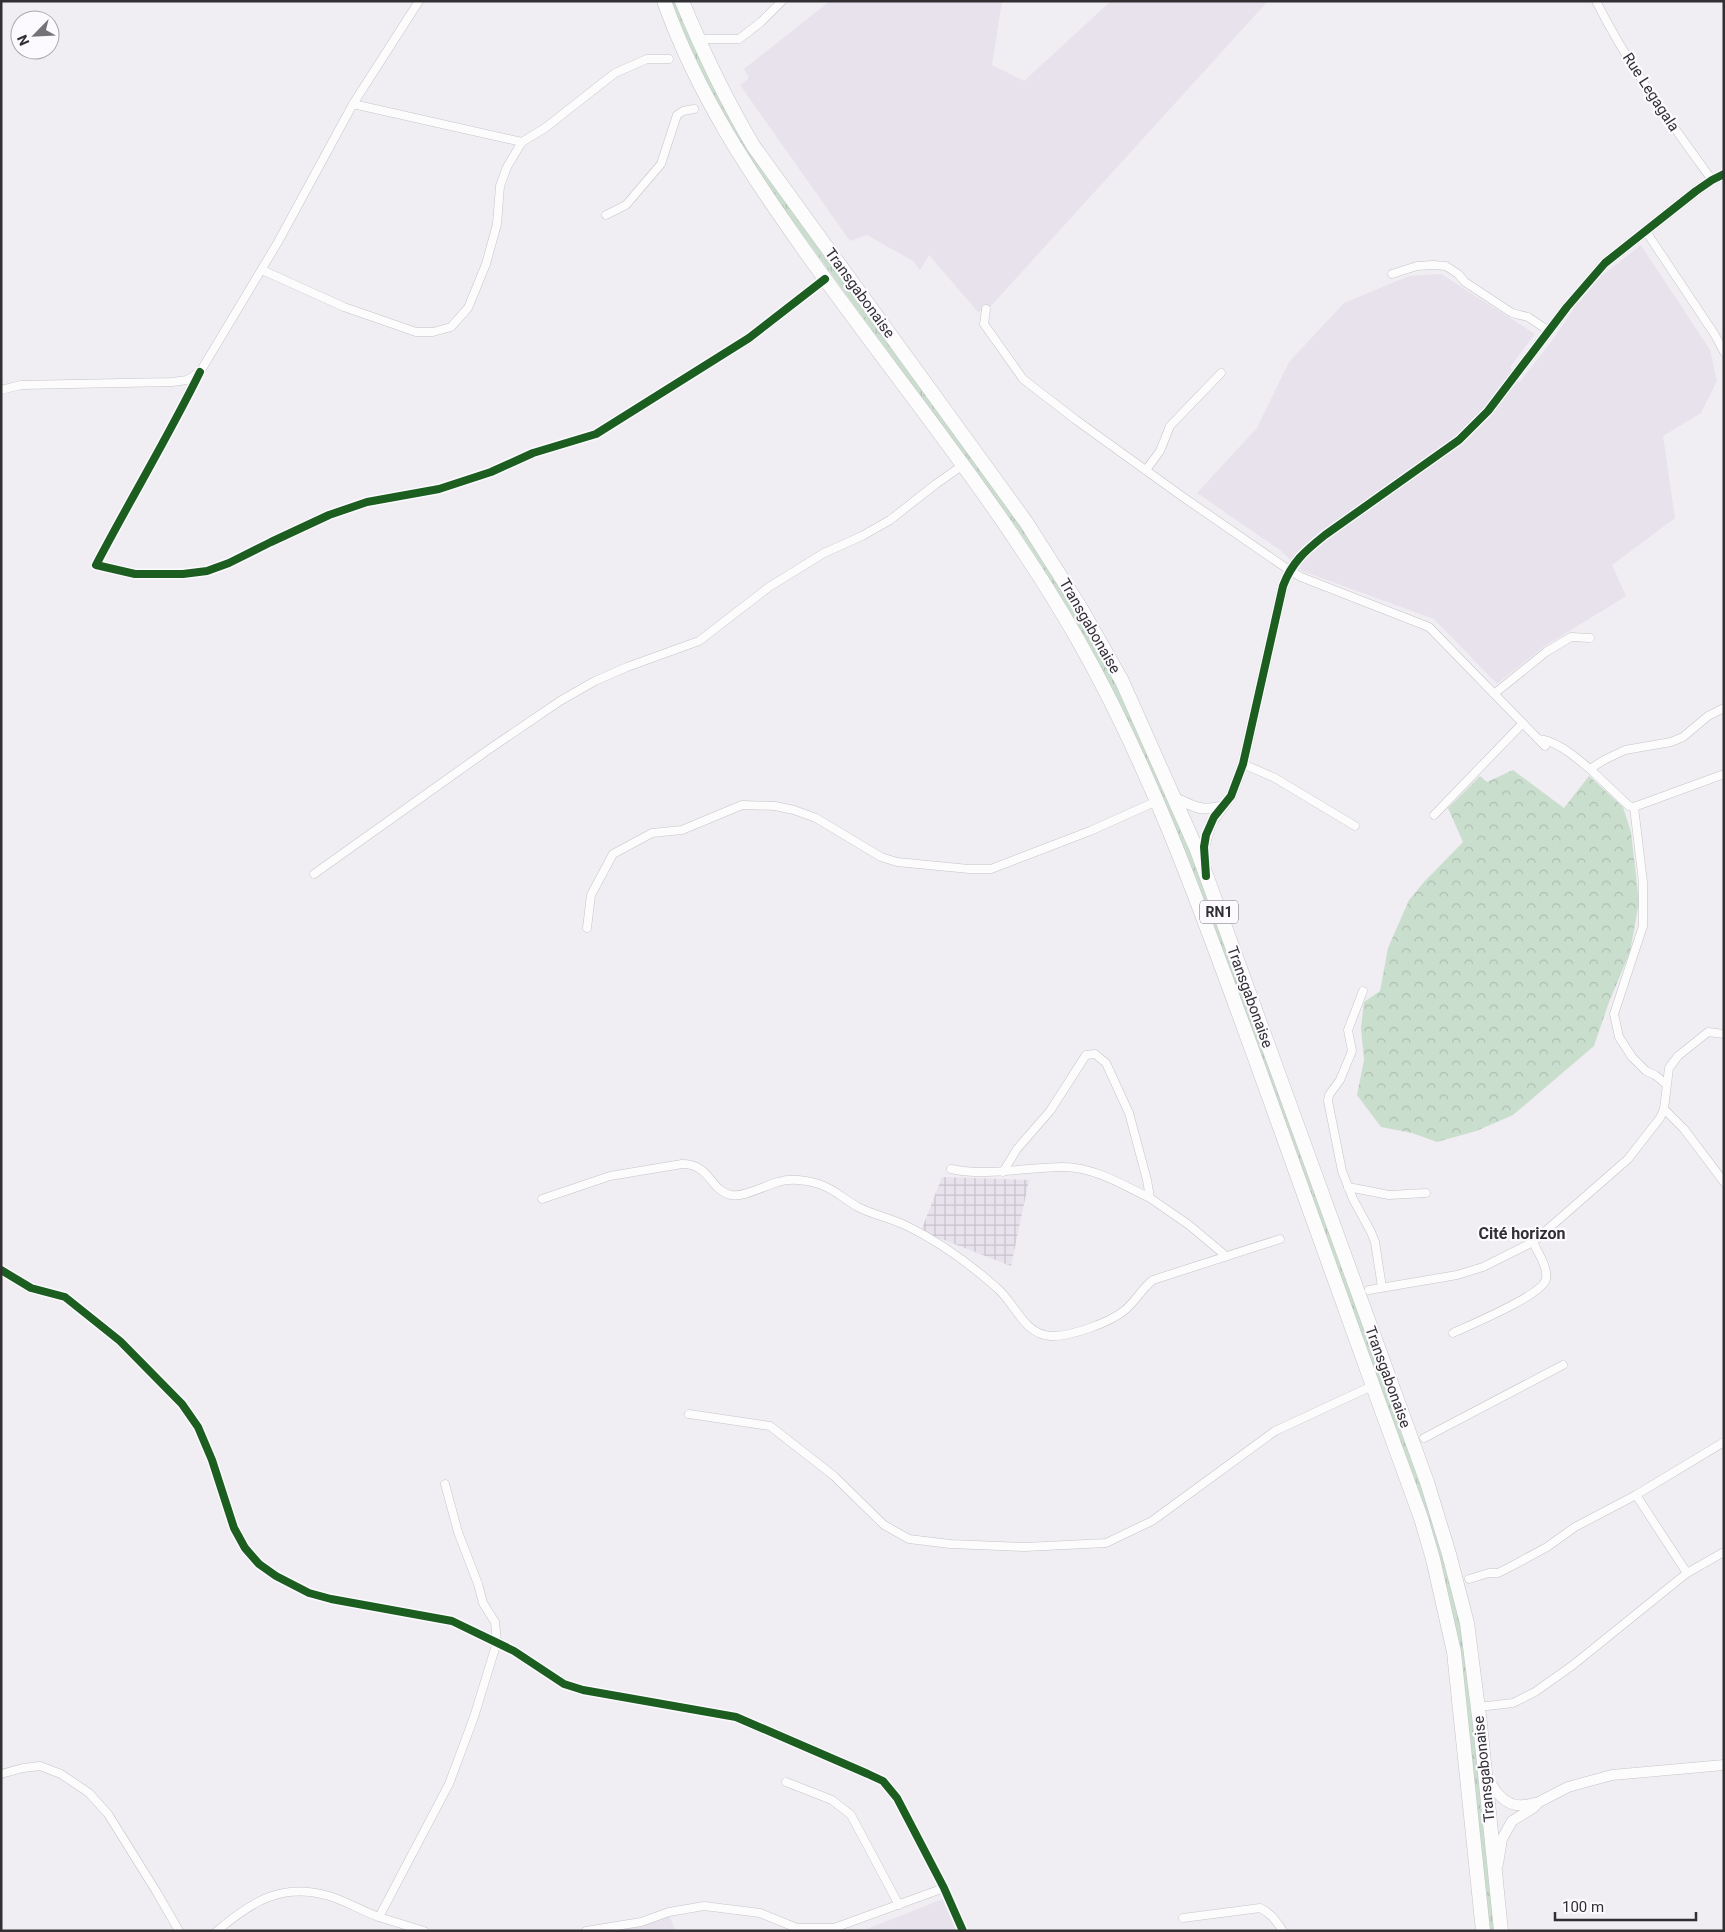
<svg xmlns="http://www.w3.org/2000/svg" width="1725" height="1932" viewBox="0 0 1725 1932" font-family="Roboto,sans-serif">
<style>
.built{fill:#e7e2ec}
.industrial{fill:url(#industrial-grid)}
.grass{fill:url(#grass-tufts)}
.forest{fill:url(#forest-crowns)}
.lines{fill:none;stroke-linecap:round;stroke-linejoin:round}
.street-casing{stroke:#c5c4c7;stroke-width:9}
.secondary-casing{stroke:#c5c4c7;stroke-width:11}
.highway-casing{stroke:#c5c4c7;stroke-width:15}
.street{stroke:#fdfcfd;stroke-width:8}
.secondary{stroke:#fdfcfd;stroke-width:10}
.highway{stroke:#fdfcfd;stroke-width:14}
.cycleway-casing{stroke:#fcfaff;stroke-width:11}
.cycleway{stroke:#1b5e20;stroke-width:8}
.labels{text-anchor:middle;stroke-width:4.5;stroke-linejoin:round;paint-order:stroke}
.shield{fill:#fcfaff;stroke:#6e6c70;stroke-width:1}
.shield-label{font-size:14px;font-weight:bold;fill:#312f32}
.street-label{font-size:15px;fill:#312f32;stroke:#fcfaff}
.neighbourhood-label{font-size:16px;font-weight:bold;fill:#312f32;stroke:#fcfaff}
</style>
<defs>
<pattern id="industrial-grid" width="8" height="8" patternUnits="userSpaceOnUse" patternTransform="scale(1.25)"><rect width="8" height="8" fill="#e7e2ec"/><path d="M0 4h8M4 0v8" fill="none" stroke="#c7c2cb"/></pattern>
<pattern id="grass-tufts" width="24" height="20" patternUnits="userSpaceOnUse" patternTransform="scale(1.25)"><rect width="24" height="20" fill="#cadece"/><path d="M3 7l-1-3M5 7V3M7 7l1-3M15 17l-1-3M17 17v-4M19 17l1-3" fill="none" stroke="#aebfb1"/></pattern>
<pattern id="forest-crowns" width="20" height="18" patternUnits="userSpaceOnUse" patternTransform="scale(1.25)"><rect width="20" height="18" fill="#cadece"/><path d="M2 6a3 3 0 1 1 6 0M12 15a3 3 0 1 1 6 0" fill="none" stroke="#aebfb1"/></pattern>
</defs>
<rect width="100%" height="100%" fill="#f0eef2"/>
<g class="built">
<path d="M830 1H1002L992 65 1024 81 1111 1H1268L990 307 978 312 929 255 920 270 913 261 867 235 850 241 740 85 749 78 744 69Z"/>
<path d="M1641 245 1710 350 1717 381 1701 413 1663 436 1675 518 1612 565 1626 596 1542 648 1497 684 1434 619 1302 571 1280 550 1197 493 1257 428 1289 362 1344 303 1409 276 1441 274 1535 334 1510 367 1519 383 1551 342 1577 304 1599 278Z"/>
<path d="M943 1899 956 1931H862Z"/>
<path d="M668 1914 676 1931H602Z"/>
</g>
<path class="industrial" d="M942 1177 1029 1180 1011 1266 921 1231Z"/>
<path class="grass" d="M671 1H676L696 51 723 105 1041 555 1092 638 1123 697 1184 833 1432 1516 1460 1620 1471 1692 1495 1931H1489L1460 1651 1439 1557 1197 881C1149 757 1091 637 1016 527 954 438 887 352 824 264 787 214 751 163 720 109 700 75 685 38 671 1Z"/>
<path class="forest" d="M1513 770 1564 808 1589 776 1623 807 1631 832 1639 902 1630 952 1609 1002 1594 1046 1513 1115 1476 1131 1437 1142 1412 1133 1381 1127 1357 1095 1364 1060 1361 1028 1364 1002 1380 991 1388 948 1409 900 1424 882 1463 842 1448 808 1480 776 1487 782Z"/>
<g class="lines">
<g class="street-casing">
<g id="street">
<path d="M1596 1C1628 65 1670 122 1712 180"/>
<path d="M698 39H739L761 22 782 1"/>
<path d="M353 104 522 142"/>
<path d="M606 215 626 205 661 164 677 115 683 111 694 109"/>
<path d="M1645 230 1715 335 1724 352"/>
<path d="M262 270 344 307 416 332H433L451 327 468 308 486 264 497 224 500 186 507 167 522 142 545 128 615 73 647 59H669"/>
<path d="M1392 274 1417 266 1433 265 1446 266 1458 274 1465 282 1512 313 1528 317 1549 331"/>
<path d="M986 309 984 324 1023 379 1076 420 1183 497 1289 570 1301 577 1429 627 1545 746"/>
<path d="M200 372C168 437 130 500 96 565L135 574H183L207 571 229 563 271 542 329 515 367 502 439 489 491 472 533 453 596 434 749 338 825 279"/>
<path d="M1 390 21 385 172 382 187 380 200 372 278 242 353 104 419 1"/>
<path d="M1146 470 1160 451 1170 426 1221 373"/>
<path d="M1494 694 1546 652 1571 637 1590 638"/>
<path d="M1538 739C1558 741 1575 757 1590 769L1604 760 1625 750 1671 742 1683 737 1708 716 1724 708"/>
<path d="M1243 764 1275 778 1355 826"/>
<path d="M1590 769 1629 806 1634 807 1724 774"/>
<path d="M1634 807 1643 882V926L1614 1014 1619 1037 1632 1057 1646 1071 1655 1075 1666 1084"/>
<path d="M1434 815 1523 723"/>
<path d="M314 874 488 750 560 701 595 681 627 667 699 641 769 587 824 553 862 536 890 520 936 484 963 465"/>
<path d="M587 928 591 895 613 854 652 833 682 830 742 805 775 806 794 810 816 818 881 857 897 862 969 869H991L1090 831 1157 801"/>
<path d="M1363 991 1348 1030 1352 1051 1340 1080 1329 1095 1328 1101 1342 1171 1353 1199 1371 1232 1375 1242 1382 1287"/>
<path d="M1664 1109 1684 1129 1724 1182"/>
<path d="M951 1169C988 1177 1025 1167 1063 1167 1094 1167 1123 1185 1150 1198"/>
<path d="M1003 1172 1017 1149 1050 1111 1086 1055 1095 1054 1106 1063 1129 1113 1147 1180 1150 1198 1189 1225 1226 1256"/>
<path d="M1348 1187 1389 1195 1426 1193"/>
<path d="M542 1199 610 1176 682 1164C711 1164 709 1190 731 1195 743 1198 766 1185 778 1182 790 1178 807 1180 819 1184 833 1188 845 1200 858 1207 873 1215 891 1218 907 1226 940 1242 970 1264 997 1288 1015 1303 1024 1335 1051 1336 1070 1337 1111 1322 1125 1310 1136 1301 1142 1288 1153 1280L1280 1239"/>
<path d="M1 1270 31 1288 65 1297 120 1341 182 1404 198 1427 212 1460 234 1528 245 1548 259 1564 276 1576 309 1593 331 1599 452 1621 514 1651 564 1684 583 1690 736 1717 868 1774 883 1781 897 1798 944 1888 963 1931"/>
<path d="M1369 1290 1457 1275 1483 1267 1533 1242 1628 1159 1660 1118 1664 1109 1669 1068 1678 1056 1708 1032 1724 1034"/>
<path d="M1453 1333C1470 1325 1543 1295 1546 1279 1548 1267 1538 1253 1533 1242"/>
<path d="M689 1414 770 1426 834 1476 884 1525 909 1539 950 1544 1025 1547 1106 1543 1152 1521 1275 1431 1372 1386"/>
<path d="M1424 1438 1563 1365"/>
<path d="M1636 1495 1687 1573"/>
<path d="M1469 1579 1489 1573H1498L1512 1566 1547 1547 1575 1527 1636 1495 1724 1442"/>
<path d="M1478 1707 1513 1703 1535 1692 1573 1665 1687 1573 1724 1552"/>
<path d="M1 1774 23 1768 40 1766 61 1774 89 1793 108 1814 156 1891 179 1931"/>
<path d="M786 1782 832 1800 851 1815 899 1905"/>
<path d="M379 1917 424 1931"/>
<path d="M1183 1918 1260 1908C1271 1913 1276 1921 1283 1931"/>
<path d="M217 1931C252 1901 283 1882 329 1896 346 1901 362 1911 379 1917L449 1784 474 1717 497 1642 495 1622 483 1603 478 1584 458 1532 445 1484"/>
<path d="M586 1931 641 1922 669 1912 704 1906 760 1913 797 1928H834L944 1888"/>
</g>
</g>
<g class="secondary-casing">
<g id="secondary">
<path d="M1175 798C1196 807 1200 812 1223 806"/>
<path d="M1205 863 1204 847 1211 823 1231 796 1243 764 1283 586C1292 562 1305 551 1325 535L1459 440 1488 411 1567 307 1605 263 1696 191 1712 180 1724 174"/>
<path d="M1487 1776C1494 1790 1505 1808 1524 1805 1528 1805 1532 1803 1536 1803"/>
<path d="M1498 1864 1502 1839 1512 1821 1533 1808 1539 1802 1568 1787 1612 1775 1724 1765"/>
</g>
</g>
<g class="highway-casing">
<g id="highway">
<path d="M664 1C697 94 750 174 807 254 898 382 1000 503 1078 640 1153 772 1203 916 1255 1058 1310 1212 1365 1365 1421 1518L1433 1559 1454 1652 1483 1931"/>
<path d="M682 1C703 52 726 100 754 147L1026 522 1080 607 1122 681 1197 850 1427 1482 1449 1554 1467 1623 1480 1724 1501 1931"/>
</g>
</g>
<use href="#street" class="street"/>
<use href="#secondary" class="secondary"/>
<use href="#highway" class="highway"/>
<g class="cycleway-casing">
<g id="cycleway">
<path d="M200 372C168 437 130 500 96 565L135 574H183L207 571 229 563 271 542 329 515 367 502 439 489 491 472 533 453 596 434 749 338 825 279"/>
<path d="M1206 876 1204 847 1206 835 1214 817 1231 796 1243 764 1283 586C1292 562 1305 551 1325 535L1459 440 1488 411 1567 307 1605 263 1696 191 1712 180 1724 174"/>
<path d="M1 1270 31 1288 65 1297 120 1341 182 1404 198 1427 212 1460 234 1528 245 1548 259 1564 276 1576 309 1593 331 1599 452 1621 514 1651 564 1684 583 1690 736 1717 868 1774 883 1781 897 1798 944 1888 963 1931"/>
</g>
</g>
<use href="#cycleway" class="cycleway"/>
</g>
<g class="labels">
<rect class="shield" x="1200" y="900.5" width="38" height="23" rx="4"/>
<g class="shield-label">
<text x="1219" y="917">RN1</text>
</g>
<g class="street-label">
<text transform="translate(1651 92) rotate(57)" y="5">Rue Legagala</text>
<text transform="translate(860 293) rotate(54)" y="5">Transgabonaise</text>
<text transform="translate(1090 626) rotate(60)" y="5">Transgabonaise</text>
<text transform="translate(1250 997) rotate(70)" y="5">Transgabonaise</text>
<text transform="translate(1388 1377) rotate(70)" y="5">Transgabonaise</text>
<text transform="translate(1484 1769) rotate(-96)" y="5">Transgabonaise</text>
</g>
<g class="neighbourhood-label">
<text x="1522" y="1239">Cité horizon</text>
</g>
</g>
<rect width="1725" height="1932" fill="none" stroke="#312f32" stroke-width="5"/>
<g transform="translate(35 35) rotate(246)"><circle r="24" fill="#fcfaff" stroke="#aba9ad"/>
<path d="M0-4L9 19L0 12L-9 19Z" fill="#747275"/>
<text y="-8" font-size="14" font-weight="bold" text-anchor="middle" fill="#312f32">N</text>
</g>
<path d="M1555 1912v8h141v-8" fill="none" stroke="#312f32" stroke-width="2.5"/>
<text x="1562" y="1912" font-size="15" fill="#312f32" stroke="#fcfaff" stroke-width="4" paint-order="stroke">100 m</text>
</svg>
